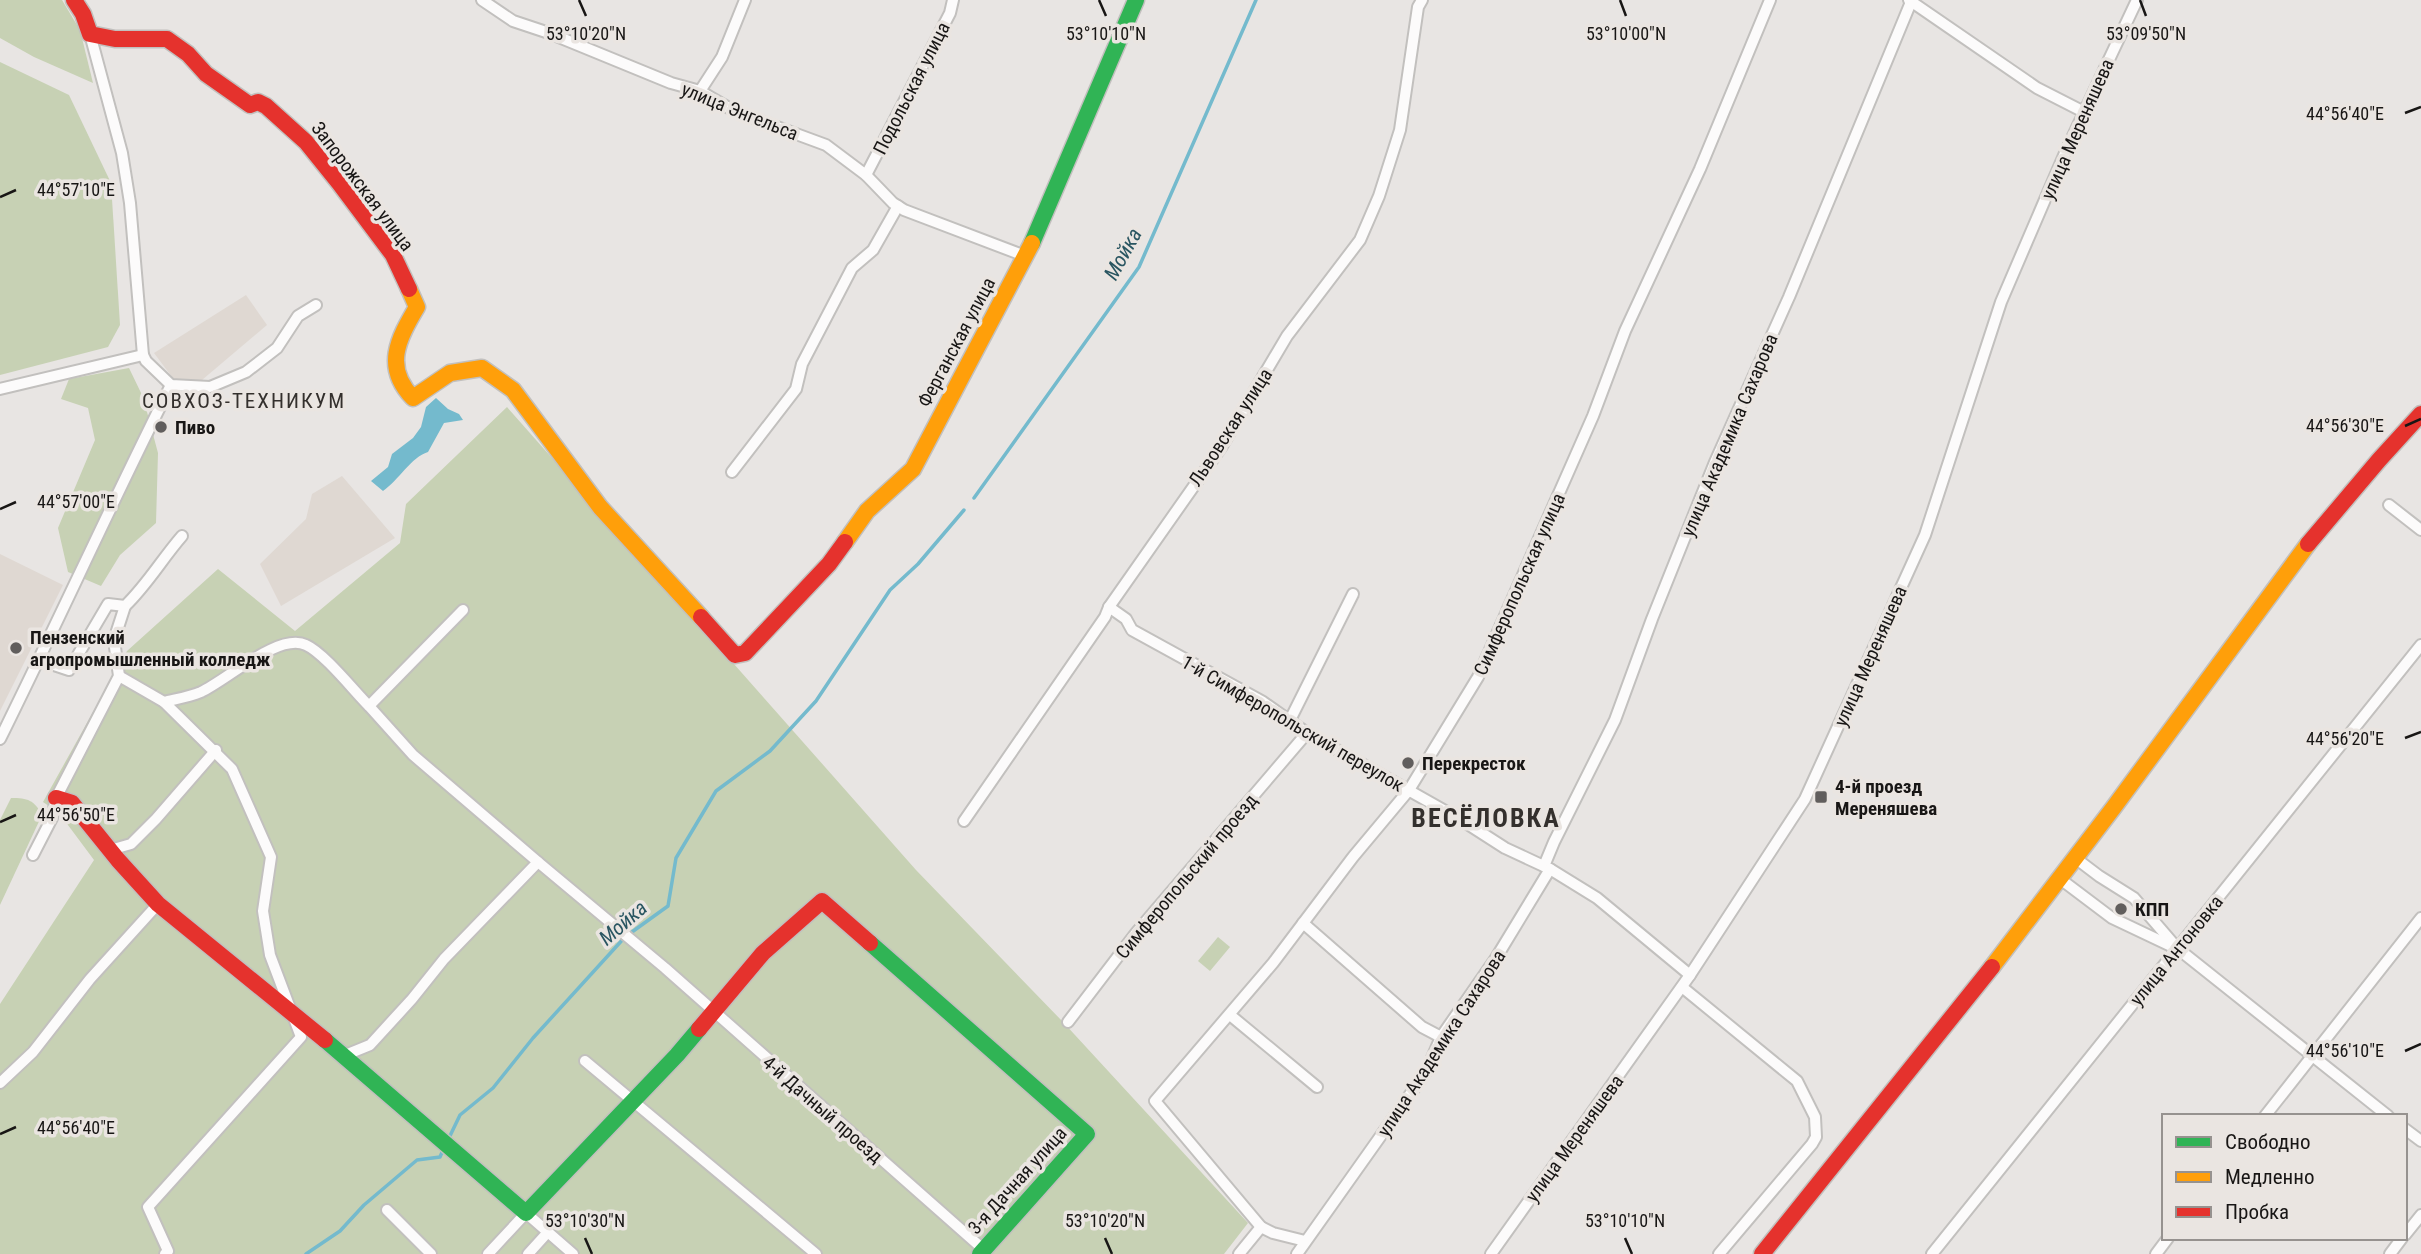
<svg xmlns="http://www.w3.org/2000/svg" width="2421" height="1254" viewBox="0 0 2421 1254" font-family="'Roboto Condensed',sans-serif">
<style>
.built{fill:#dfd8d2}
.green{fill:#c7d1b4}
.water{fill:#74bacd}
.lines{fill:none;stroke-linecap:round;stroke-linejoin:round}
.stream{stroke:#74bacd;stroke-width:3.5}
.street-casing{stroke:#c2c0be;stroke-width:14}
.fast-casing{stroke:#c2c0be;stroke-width:19}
.slow-casing{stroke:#c2c0be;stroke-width:19}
.jam-casing{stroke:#c2c0be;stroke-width:19}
.street{stroke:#fcfbfb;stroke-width:10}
.fast{stroke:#30b455;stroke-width:16}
.slow{stroke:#ff9f0a;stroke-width:16}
.jam{stroke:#e5322d;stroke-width:16}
.ticks{fill:none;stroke:#181615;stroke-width:2.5}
.poi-dot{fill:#615e5d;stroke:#eae5e1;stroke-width:2.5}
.labels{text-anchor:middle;stroke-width:7;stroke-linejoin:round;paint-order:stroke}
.street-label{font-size:19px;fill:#181615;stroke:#eae5e1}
.poi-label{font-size:19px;font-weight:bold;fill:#181615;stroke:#eae5e1;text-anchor:start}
.water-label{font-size:21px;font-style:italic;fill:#295561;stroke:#eae5e1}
.neighbourhood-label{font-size:21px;letter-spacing:2px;fill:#34302d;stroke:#eae5e1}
.district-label{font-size:26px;font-weight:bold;letter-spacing:2px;fill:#34302d;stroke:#eae5e1}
.ticks-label{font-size:18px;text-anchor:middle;fill:#181615;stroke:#eae5e1;stroke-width:7;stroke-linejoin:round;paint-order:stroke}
</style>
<rect width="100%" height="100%" fill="#e8e5e3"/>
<g class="built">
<path d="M246 295 267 325 202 380 175 381 154 353Z"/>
<path d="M342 476 395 538 281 606 260 564 306 519 312 494Z"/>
<path d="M0 554 63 585 0 711Z"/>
</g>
<g class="green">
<path d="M0 0H62L80 30 93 83 34 57 0 38Z"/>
<path d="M0 62 69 95 111 183 120 325 108 347 0 375Z"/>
<path d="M129 368 143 397 158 453 156 523 120 555 101 586 68 572 58 528 95 440 88 408 61 399 69 379Z"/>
<path d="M507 407 916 870 1063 1022 1248 1223 1224 1254H0V1004L94 860 59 813 43 802 127 651 218 569 295 631 400 543 406 504Z"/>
<path d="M11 798C28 798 34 800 42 815L0 905V820Z"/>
<path d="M1218 937 1230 947 1210 971 1198 961Z"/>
</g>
<path class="water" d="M436 398 448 409 459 414 463 420 444 423 428 452C411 457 399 480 383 491L371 481 388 467 392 454 413 438 421 427 426 407Z"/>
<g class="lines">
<g class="stream">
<path d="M974 498 1139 267 1256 0"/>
<path d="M448 1140 460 1115 493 1088 533 1038 625 937 668 906 676 858 716 791 770 751 816 701 890 590 918 564 964 510"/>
<path d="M306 1254 340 1231 364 1205 417 1160 440 1157 443 1150"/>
</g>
<g class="street-casing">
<g id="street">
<path d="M482 0 513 21 549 33 671 83 700 91 734 111 826 145 866 175 893 203 904 210 1025 256"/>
<path d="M1909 0 2037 88 2084 112"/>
<path d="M90 34 122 153 130 203 143 355"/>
<path d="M700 91 722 57 745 0"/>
<path d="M866 175 950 13 953 0"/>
<path d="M0 389 143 355 146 361 171 385 210 387 246 372 277 348 298 316 316 305"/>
<path d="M732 472 796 389 802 364 852 268 873 250 898 206"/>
<path d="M2389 505 2421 530"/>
<path d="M1109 607 1126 619 1132 630 1263 702 1307 733 1463 821 1505 848 1550 869 1597 898 1690 975"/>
<path d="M39 660 69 670 108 604 125 606C147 585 162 559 182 536"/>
<path d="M119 676 164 702 232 769 271 857 263 911 270 955 301 1037 148 1207 168 1251 165 1254"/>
<path d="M164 702C176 699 189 697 201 692 227 680 279 632 306 645 324 653 354 691 369 706L463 610"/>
<path d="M1290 720 1353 594"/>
<path d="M0 739C58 622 112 502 171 385"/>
<path d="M964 821 1105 617 1109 607 1222 446 1287 336 1360 240 1379 196 1400 130 1418 7 1422 0"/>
<path d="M110 850 131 844 156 819 216 750"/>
<path d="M33 855 52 818 56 798 119 676 114 640 125 606"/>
<path d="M2074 857 2099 876 2134 898 2177 948 2388 1116"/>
<path d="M538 862 665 968 983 1249"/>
<path d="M1544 866 1554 842 1615 720 1652 619 1715 462 1789 297 1911 2"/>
<path d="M2059 878 2112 918 2171 946"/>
<path d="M1303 923 1422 1027 1441 1037"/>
<path d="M1682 987 1797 1081 1815 1117 1816 1137 1812 1144 1719 1254"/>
<path d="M1230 1015 1317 1087"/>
<path d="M1068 1022 1136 933 1307 733"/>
<path d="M343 1056 370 1045 412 999 444 959 538 862 413 755 369 706"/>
<path d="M585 1061 816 1254"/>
<path d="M0 1083 33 1052 90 979 158 904"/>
<path d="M2265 1116 2421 918"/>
<path d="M2405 1129 2421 1141"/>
<path d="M387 1210 431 1254"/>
<path d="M2405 1235 2421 1215"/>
<path d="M1305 1241 1273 1233 1261 1227 1155 1101 1273 963 1353 857 1409 790 1478 677 1593 416 1625 331 1700 169 1770 0"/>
<path d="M488 1254 526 1213 573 1254"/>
<path d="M528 1254 548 1232"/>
<path d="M1239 1254 1261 1227"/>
<path d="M1297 1254 1426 1072 1441 1037 1496 958 1550 869"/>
<path d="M1491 1254 1690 975 1805 799 1925 535 2001 302 2065 153 2137 0"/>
<path d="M1932 1254 2421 645"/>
<path d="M2156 1254 2168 1238"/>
<path d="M2390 1254 2402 1238"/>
</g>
</g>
<g class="fast-casing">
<g id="fast">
<path d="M1032 243 1136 0"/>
<path d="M870 943 1087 1134 980 1254"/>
<path d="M325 1040 526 1213 677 1055 699 1029"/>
</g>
</g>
<g class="slow-casing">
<g id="slow">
<path d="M409 289 417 307C398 339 383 367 413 398L450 373 482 368 513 390 600 507 701 617"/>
<path d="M845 542 867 511 913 469 1032 243"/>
<path d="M1992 967 2114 807 2308 544"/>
</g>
</g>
<g class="jam-casing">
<g id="jam">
<path d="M74 0 83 14 90 34 115 39H167L188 54 206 74 250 105 258 102 266 106 306 142 339 183 393 255 409 289"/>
<path d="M2308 544 2379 460 2421 414"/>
<path d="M701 617 735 655 745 653 829 564 845 542"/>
<path d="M56 798 72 803 118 860 158 904 325 1040"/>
<path d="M699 1029 763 953 822 901 870 943"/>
<path d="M1762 1254 1992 967"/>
</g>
</g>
<use href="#street" class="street"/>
<use href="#fast" class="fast"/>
<use href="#slow" class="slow"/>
<use href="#jam" class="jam"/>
</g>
<path class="ticks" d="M579 0 586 16M1099 0 1106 16M1620 0 1626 16M2140 0 2146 16M2405 113 2421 107M0 197 16 190M2405 426 2421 419M0 509 16 502M2405 738 2421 732M0 822 16 815M2405 1051 2421 1044M0 1134 16 1127M585 1238 592 1254M1105 1238 1112 1254M1625 1238 1632 1254"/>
<g class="poi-dot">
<circle cx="161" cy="427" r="7"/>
<circle cx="16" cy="648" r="7"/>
<circle cx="1408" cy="763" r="7"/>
<rect x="1814" y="790" width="14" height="14" rx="3.5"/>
<circle cx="2121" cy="909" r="7"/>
</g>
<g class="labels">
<g class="street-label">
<text transform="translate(911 88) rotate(-63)" y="7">Подольская улица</text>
<text transform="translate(740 111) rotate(22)" y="7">улица Энгельса</text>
<text transform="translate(2077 129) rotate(-66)" y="7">улица Мереняшева</text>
<text transform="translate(363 186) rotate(53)" y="7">Запорожская улица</text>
<text transform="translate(956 342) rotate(-62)" y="7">Ферганская улица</text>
<text transform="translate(1230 427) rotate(-57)" y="7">Львовская улица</text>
<text transform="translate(1729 435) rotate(-67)" y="7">улица Академика Сахарова</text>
<text transform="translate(1519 584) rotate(-66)" y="7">Симферопольская улица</text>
<text transform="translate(1870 656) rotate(-66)" y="7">улица Мереняшева</text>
<text transform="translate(1293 723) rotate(30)" y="7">1-й Симферопольский переулок</text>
<text transform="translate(1186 876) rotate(-50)" y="7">Симферопольский проезд</text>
<text transform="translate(2176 950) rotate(-51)" y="7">улица Антоновка</text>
<text transform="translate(1441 1043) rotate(-57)" y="7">улица Академика Сахарова</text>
<text transform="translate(823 1109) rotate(41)" y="7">4-й Дачный проезд</text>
<text transform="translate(1574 1138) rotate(-54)" y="7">улица Мереняшева</text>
<text transform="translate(1017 1180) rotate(-48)" y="7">3-я Дачная улица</text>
</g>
<g class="poi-label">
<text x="175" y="434">Пиво</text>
<text x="30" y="644">Пензенский<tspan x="30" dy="22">агропромышленный колледж</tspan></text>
<text x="1422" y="770">Перекресток</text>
<text x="1835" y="793">4-й проезд<tspan x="1835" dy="22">Мереняшева</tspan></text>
<text x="2135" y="916">КПП</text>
</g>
<g class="water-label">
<text transform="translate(1123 254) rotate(-61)" y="7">Мойка</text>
<text transform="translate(623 923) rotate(-41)" y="7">Мойка</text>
</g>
<g class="neighbourhood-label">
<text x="244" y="408">СОВХОЗ-ТЕХНИКУМ</text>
</g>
<g class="district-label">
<text x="1486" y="827">ВЕСЁЛОВКА</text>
</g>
</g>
<g class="ticks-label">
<text x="586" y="40">53°10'20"N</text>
<text x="1106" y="40">53°10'10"N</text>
<text x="1626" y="40">53°10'00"N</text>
<text x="2146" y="40">53°09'50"N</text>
<text x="2345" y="120">44°56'40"E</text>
<text x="76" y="196">44°57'10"E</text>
<text x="2345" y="432">44°56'30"E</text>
<text x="76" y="508">44°57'00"E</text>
<text x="2345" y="745">44°56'20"E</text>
<text x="76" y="821">44°56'50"E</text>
<text x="2345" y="1057">44°56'10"E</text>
<text x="76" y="1134">44°56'40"E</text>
<text x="585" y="1227">53°10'30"N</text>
<text x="1105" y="1227">53°10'20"N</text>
<text x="1625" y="1227">53°10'10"N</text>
</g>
<rect x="2162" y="1114" width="245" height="126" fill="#eae5e1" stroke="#96928f" stroke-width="2"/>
<rect x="2176" y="1137" width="35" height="10" fill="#30b455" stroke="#96928f" stroke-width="2"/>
<text x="2225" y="1149" font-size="21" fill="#181615">Свободно</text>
<rect x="2176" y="1172" width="35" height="10" fill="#ff9f0a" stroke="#96928f" stroke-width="2"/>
<text x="2225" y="1184" font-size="21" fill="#181615">Медленно</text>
<rect x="2176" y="1207" width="35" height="10" fill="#e5322d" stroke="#96928f" stroke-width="2"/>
<text x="2225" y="1219" font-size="21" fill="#181615">Пробка</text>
</svg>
